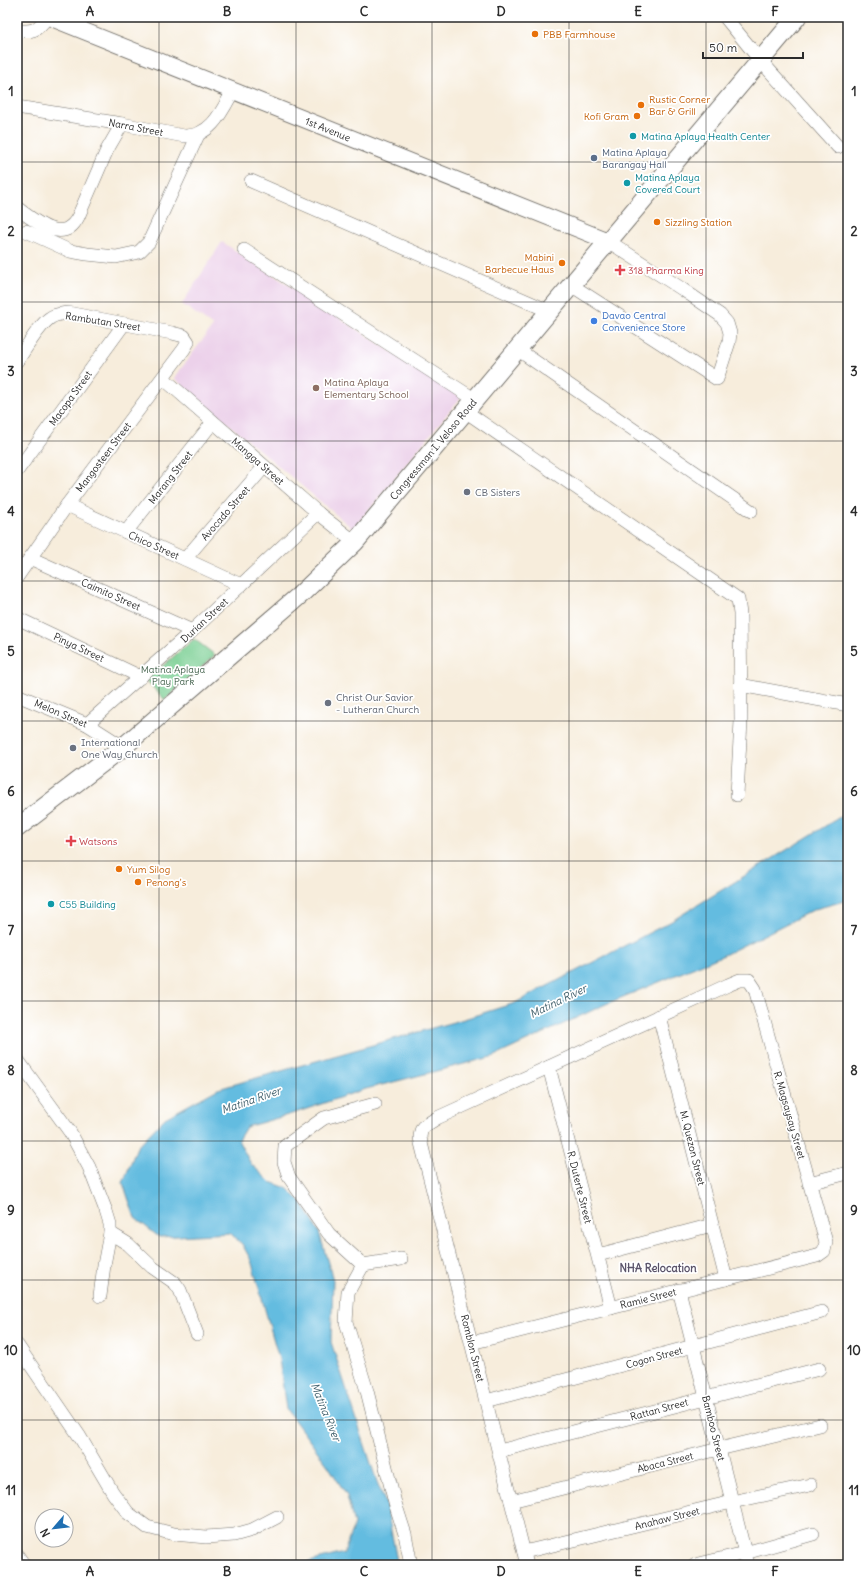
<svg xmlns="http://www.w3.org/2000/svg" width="865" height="1582" viewBox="0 0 865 1582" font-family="Delius,sans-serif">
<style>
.built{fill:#ecd1ea}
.green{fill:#79cf93;stroke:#527d5f}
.water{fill:#63bce0;stroke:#477486}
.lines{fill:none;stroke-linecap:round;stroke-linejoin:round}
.minor-casing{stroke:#726f69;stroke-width:14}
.tertiary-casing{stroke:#726f69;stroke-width:18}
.secondary-casing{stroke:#726f69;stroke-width:20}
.minor{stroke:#fff;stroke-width:13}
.tertiary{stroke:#fff;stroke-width:16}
.secondary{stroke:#fff;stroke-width:18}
.grid{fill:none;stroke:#2b2b2b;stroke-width:1;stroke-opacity:0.55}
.food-dot{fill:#e8710a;stroke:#fff;stroke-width:1.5}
.culture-dot{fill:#0f9aa8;stroke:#fff;stroke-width:1.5}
.service-dot{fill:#5c6f8a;stroke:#fff;stroke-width:1.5}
.health-dot{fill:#e0444e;stroke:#fff;stroke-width:1.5}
.shop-dot{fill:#3f7fe0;stroke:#fff;stroke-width:1.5}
.education-dot{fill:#8d6e63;stroke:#fff;stroke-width:1.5}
.worship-dot{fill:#6b7280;stroke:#fff;stroke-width:1.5}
.labels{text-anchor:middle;stroke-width:3.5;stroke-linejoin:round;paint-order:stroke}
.food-label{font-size:10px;fill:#c56008;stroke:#fff;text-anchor:start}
.street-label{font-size:10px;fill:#2b2b2b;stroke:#fff}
.culture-label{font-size:10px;fill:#0d838f;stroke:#fff;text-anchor:start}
.service-label{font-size:10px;fill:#4e5e75;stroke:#fff;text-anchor:start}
.health-label{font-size:10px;fill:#be3a42;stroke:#fff;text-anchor:start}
.shop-label{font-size:10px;fill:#366cbe;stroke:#fff;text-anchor:start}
.education-label{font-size:10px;fill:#785e54;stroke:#fff;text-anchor:start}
.worship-label{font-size:10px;fill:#5b616d;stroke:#fff;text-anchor:start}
.park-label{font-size:10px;fill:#46644f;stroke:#fff}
.water-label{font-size:11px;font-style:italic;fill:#3f5e6a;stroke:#fff}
.neighbourhood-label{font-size:11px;font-weight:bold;fill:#5b546a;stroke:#fff}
.neatline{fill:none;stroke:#2b2b2b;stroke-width:1.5}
.grid-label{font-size:13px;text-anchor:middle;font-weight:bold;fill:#2b2b2b}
</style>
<rect width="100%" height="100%" fill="#fff"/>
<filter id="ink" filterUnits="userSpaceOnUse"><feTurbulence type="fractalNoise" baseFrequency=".025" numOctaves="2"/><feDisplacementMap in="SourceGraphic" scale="8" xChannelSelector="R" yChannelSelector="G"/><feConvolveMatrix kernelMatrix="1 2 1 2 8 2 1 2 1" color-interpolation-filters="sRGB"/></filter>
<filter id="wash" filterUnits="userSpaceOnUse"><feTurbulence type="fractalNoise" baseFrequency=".012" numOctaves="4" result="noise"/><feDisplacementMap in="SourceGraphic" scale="16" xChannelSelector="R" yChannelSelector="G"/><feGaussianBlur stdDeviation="0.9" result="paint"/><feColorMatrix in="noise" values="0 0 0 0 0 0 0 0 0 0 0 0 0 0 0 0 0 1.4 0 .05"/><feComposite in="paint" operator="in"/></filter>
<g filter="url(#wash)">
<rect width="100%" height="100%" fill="#f7eddc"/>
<path class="built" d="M222 242 461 397 353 529 174 378 213 326 182 304Z"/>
<path class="green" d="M194 639 215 655 165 700 146 680Z"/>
<g class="water">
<path d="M848 812V900L815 909 724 955 606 1004 495 1056 362 1090 295 1113 246 1127 238 1140 251 1164 270 1182 287 1188 302 1203 319 1232 333 1280 331 1342 377 1482 386 1504 397 1561 393 1565H298L344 1553 354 1524 347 1496 329 1467 286 1409 279 1359 251 1260 242 1244 230 1233 159 1237 135 1218 123 1183 137 1147 165 1118 218 1089 464 1019 515 1003 670 922Z"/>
<path d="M279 1559 288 1565H240L245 1562Z"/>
</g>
</g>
<g filter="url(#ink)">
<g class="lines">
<g class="minor-casing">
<g id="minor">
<path d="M725 17 760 60 838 147"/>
<path d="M17 30C32 33 38 30 47 17"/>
<path d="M17 107 122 124 184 136C211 137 222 111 233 91"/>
<path d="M251 181 549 311"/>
<path d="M17 208C35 221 63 246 78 217L107 150 122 124"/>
<path d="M26 231 70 251 87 254 116 257 139 252 149 242 198 135"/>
<path d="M244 250 474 399"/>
<path d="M571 285 717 379 729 342 730 333 727 323 720 315 682 289 608 241"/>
<path d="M517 349 751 511"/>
<path d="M17 361C25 350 39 325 50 318 55 314 62 314 68 313L172 333 184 336 188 342 184 349 67 505 17 577"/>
<path d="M163 378 318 513 355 542"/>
<path d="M465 411 738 599 740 614 741 721 737 795"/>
<path d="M17 471 124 324"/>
<path d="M67 505 241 585"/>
<path d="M126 532 213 422"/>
<path d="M30 558 192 631"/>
<path d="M185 559 264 467"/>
<path d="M17 618 141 677"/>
<path d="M740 685 848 705"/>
<path d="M17 695 87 724 123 747"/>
<path d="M87 724 192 631 318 513"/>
<path d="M659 1016 726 1279"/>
<path d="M17 1059 70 1132 89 1167 106 1211 110 1224V1233L104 1265 100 1296"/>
<path d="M549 1067 611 1308"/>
<path d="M375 1104 324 1118 285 1146 284 1162 289 1177 329 1234 363 1265 401 1259"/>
<path d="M809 1183 848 1173"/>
<path d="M110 1233 128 1244 152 1267 175 1283 180 1290 197 1334"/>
<path d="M598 1255 712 1225"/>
<path d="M363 1265 348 1292 346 1322 367 1391 395 1503 405 1534 411 1565"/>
<path d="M679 1290 748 1565"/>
<path d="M471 1343 817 1256 824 1251 826 1242 755 989 749 980H740L728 985 437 1118 423 1127 421 1131 420 1137 421 1143 527 1565"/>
<path d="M17 1345 80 1437 113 1493 128 1513 147 1527 174 1534 206 1537 234 1535 252 1530 277 1517"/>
<path d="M486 1401 822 1312"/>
<path d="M499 1451 819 1369"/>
<path d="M511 1501 719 1449 820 1425"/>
<path d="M524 1552 732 1502 810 1485"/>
<path d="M17 1555 24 1565"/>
<path d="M695 1565 745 1553 813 1534"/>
</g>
</g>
<g class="tertiary-casing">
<path id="tertiary" d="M49 17 608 241"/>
</g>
<g class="secondary-casing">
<path id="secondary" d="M17 828 123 747 300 595 355 542 797 17"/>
</g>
<use href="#minor" class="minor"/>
<use href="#tertiary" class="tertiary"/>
<use href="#secondary" class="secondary"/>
</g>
</g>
<path class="grid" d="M159 17V1565M296 17V1565M432 17V1565M569 17V1565M706 17V1565M17 162H848M17 302H848M17 441H848M17 581H848M17 721H848M17 861H848M17 1001H848M17 1141H848M17 1280H848M17 1420H848"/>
<g class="food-dot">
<circle cx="535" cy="34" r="4"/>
<circle cx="641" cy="105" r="4"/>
<circle cx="637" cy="116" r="4"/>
<circle cx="657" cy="222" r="4"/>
<circle cx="562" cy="263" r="4"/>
<circle cx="119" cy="869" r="4"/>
<circle cx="138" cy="882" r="4"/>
</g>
<g class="culture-dot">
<circle cx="633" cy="136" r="4"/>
<circle cx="627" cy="183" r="4"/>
<circle cx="51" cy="904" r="4"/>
</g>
<circle class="service-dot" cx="594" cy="158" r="4"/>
<g class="health-dot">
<path d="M618 264h4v4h4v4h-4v4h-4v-4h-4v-4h4z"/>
<path d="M69 835h4v4h4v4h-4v4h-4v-4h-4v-4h4z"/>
</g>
<circle class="shop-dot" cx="594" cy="321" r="4"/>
<circle class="education-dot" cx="316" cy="388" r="4"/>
<g class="worship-dot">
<circle cx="467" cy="492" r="4"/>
<circle cx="328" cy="703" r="4"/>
<circle cx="73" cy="748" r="4"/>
</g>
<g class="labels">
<g class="food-label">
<text x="543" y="38">PBB Farmhouse</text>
<text x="649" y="103">Rustic Corner<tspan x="649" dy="12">Bar &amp; Grill</tspan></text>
<text x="629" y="120" text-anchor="end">Kofi Gram</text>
<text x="665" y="226">Sizzling Station</text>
<text x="554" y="261" text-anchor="end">Mabini<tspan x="554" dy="12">Barbecue Haus</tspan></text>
<text x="127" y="873">Yum Silog</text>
<text x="146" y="886">Penong's</text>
</g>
<g class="street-label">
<text transform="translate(136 127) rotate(11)" y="4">Narra Street</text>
<text transform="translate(328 129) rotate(22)" y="4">1st Avenue</text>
<text transform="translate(103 321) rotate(9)" y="4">Rambutan Street</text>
<text transform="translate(70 398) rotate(-54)" y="4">Macopa Street</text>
<text transform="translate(433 449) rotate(-50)" y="4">Congressman I. Veloso Road</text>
<text transform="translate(103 457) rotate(-53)" y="4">Mangosteen Street</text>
<text transform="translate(258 461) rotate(41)" y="4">Mangga Street</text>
<text transform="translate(170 477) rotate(-52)" y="4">Marang Street</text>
<text transform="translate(225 513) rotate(-49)" y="4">Avocado Street</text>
<text transform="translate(154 545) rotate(24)" y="4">Chico Street</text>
<text transform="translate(111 594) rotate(24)" y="4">Caimito Street</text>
<text transform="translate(204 620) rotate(-43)" y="4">Durian Street</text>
<text transform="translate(79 647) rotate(25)" y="4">Pinya Street</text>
<text transform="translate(61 713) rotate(23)" y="4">Melon Street</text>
<text transform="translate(790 1115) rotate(74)" y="4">R. Magsaysay Street</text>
<text transform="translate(693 1148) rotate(76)" y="4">M. Quezon Street</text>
<text transform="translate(580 1187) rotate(76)" y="4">R. Duterte Street</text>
<text transform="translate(648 1298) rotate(-14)" y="4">Ramie Street</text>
<text transform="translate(473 1348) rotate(76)" y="4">Romblon Street</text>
<text transform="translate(654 1357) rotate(-15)" y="4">Cogon Street</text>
<text transform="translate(659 1409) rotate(-15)" y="4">Rattan Street</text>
<text transform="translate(714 1428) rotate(76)" y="4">Bamboo Street</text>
<text transform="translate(665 1462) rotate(-14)" y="4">Abaca Street</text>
<text transform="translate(667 1518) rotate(-14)" y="4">Anahaw Street</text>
</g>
<g class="culture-label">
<text x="641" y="140">Matina Aplaya Health Center</text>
<text x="635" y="181">Matina Aplaya<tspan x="635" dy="12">Covered Court</tspan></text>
<text x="59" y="908">C55 Building</text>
</g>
<g class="service-label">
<text x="602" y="156">Matina Aplaya<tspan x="602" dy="12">Barangay Hall</tspan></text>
</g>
<g class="health-label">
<text x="628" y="274">318 Pharma King</text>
<text x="79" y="845">Watsons</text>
</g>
<g class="shop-label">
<text x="602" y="319">Davao Central<tspan x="602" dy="12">Convenience Store</tspan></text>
</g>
<g class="education-label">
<text x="324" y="386">Matina Aplaya<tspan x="324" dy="12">Elementary School</tspan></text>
</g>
<g class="worship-label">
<text x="475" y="496">CB Sisters</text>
<text x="336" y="701">Christ Our Savior<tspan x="336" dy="12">- Lutheran Church</tspan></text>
<text x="81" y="746">International<tspan x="81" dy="12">One Way Church</tspan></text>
</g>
<g class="park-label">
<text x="173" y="673">Matina Aplaya<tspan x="173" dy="12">Play Park</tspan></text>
</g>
<g class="water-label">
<text transform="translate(558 1001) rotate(-26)" y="4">Matina River</text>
<text transform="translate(251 1100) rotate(-19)" y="4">Matina River</text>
<text transform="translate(326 1412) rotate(68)" y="4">Matina River</text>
</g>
<g class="neighbourhood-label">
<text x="658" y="1272">NHA Relocation</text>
</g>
</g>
<rect width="865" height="1582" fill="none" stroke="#fff" stroke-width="44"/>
<g transform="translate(54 1528) rotate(242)"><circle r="19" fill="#ffffff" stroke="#aaaaaa"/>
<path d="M0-3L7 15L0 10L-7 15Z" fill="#1f6fb2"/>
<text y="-6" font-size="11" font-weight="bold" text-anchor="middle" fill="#2b2b2b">N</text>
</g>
<path d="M703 52v6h100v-6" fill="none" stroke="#2b2b2b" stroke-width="2"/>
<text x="709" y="52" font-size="12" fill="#2b2b2b" stroke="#ffffff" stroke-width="3" paint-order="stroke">50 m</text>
<rect x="22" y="22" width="821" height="1538" class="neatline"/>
<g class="grid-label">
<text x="90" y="16">A</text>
<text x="227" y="16">B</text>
<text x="364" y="16">C</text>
<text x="501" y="16">D</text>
<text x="638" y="16">E</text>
<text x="775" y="16">F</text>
<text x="11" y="96">1</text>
<text x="854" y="96">1</text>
<text x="11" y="236">2</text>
<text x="854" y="236">2</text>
<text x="11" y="376">3</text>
<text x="854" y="376">3</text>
<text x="11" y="516">4</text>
<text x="854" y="516">4</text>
<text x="11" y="656">5</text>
<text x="854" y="656">5</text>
<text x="11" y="796">6</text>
<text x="854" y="796">6</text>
<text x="11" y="935">7</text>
<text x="854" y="935">7</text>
<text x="11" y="1075">8</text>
<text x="854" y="1075">8</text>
<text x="11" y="1215">9</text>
<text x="854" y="1215">9</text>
<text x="11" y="1355">10</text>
<text x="854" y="1355">10</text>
<text x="11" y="1495">11</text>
<text x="854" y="1495">11</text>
<text x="90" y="1576">A</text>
<text x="227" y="1576">B</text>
<text x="364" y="1576">C</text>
<text x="501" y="1576">D</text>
<text x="638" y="1576">E</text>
<text x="775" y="1576">F</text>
</g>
</svg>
